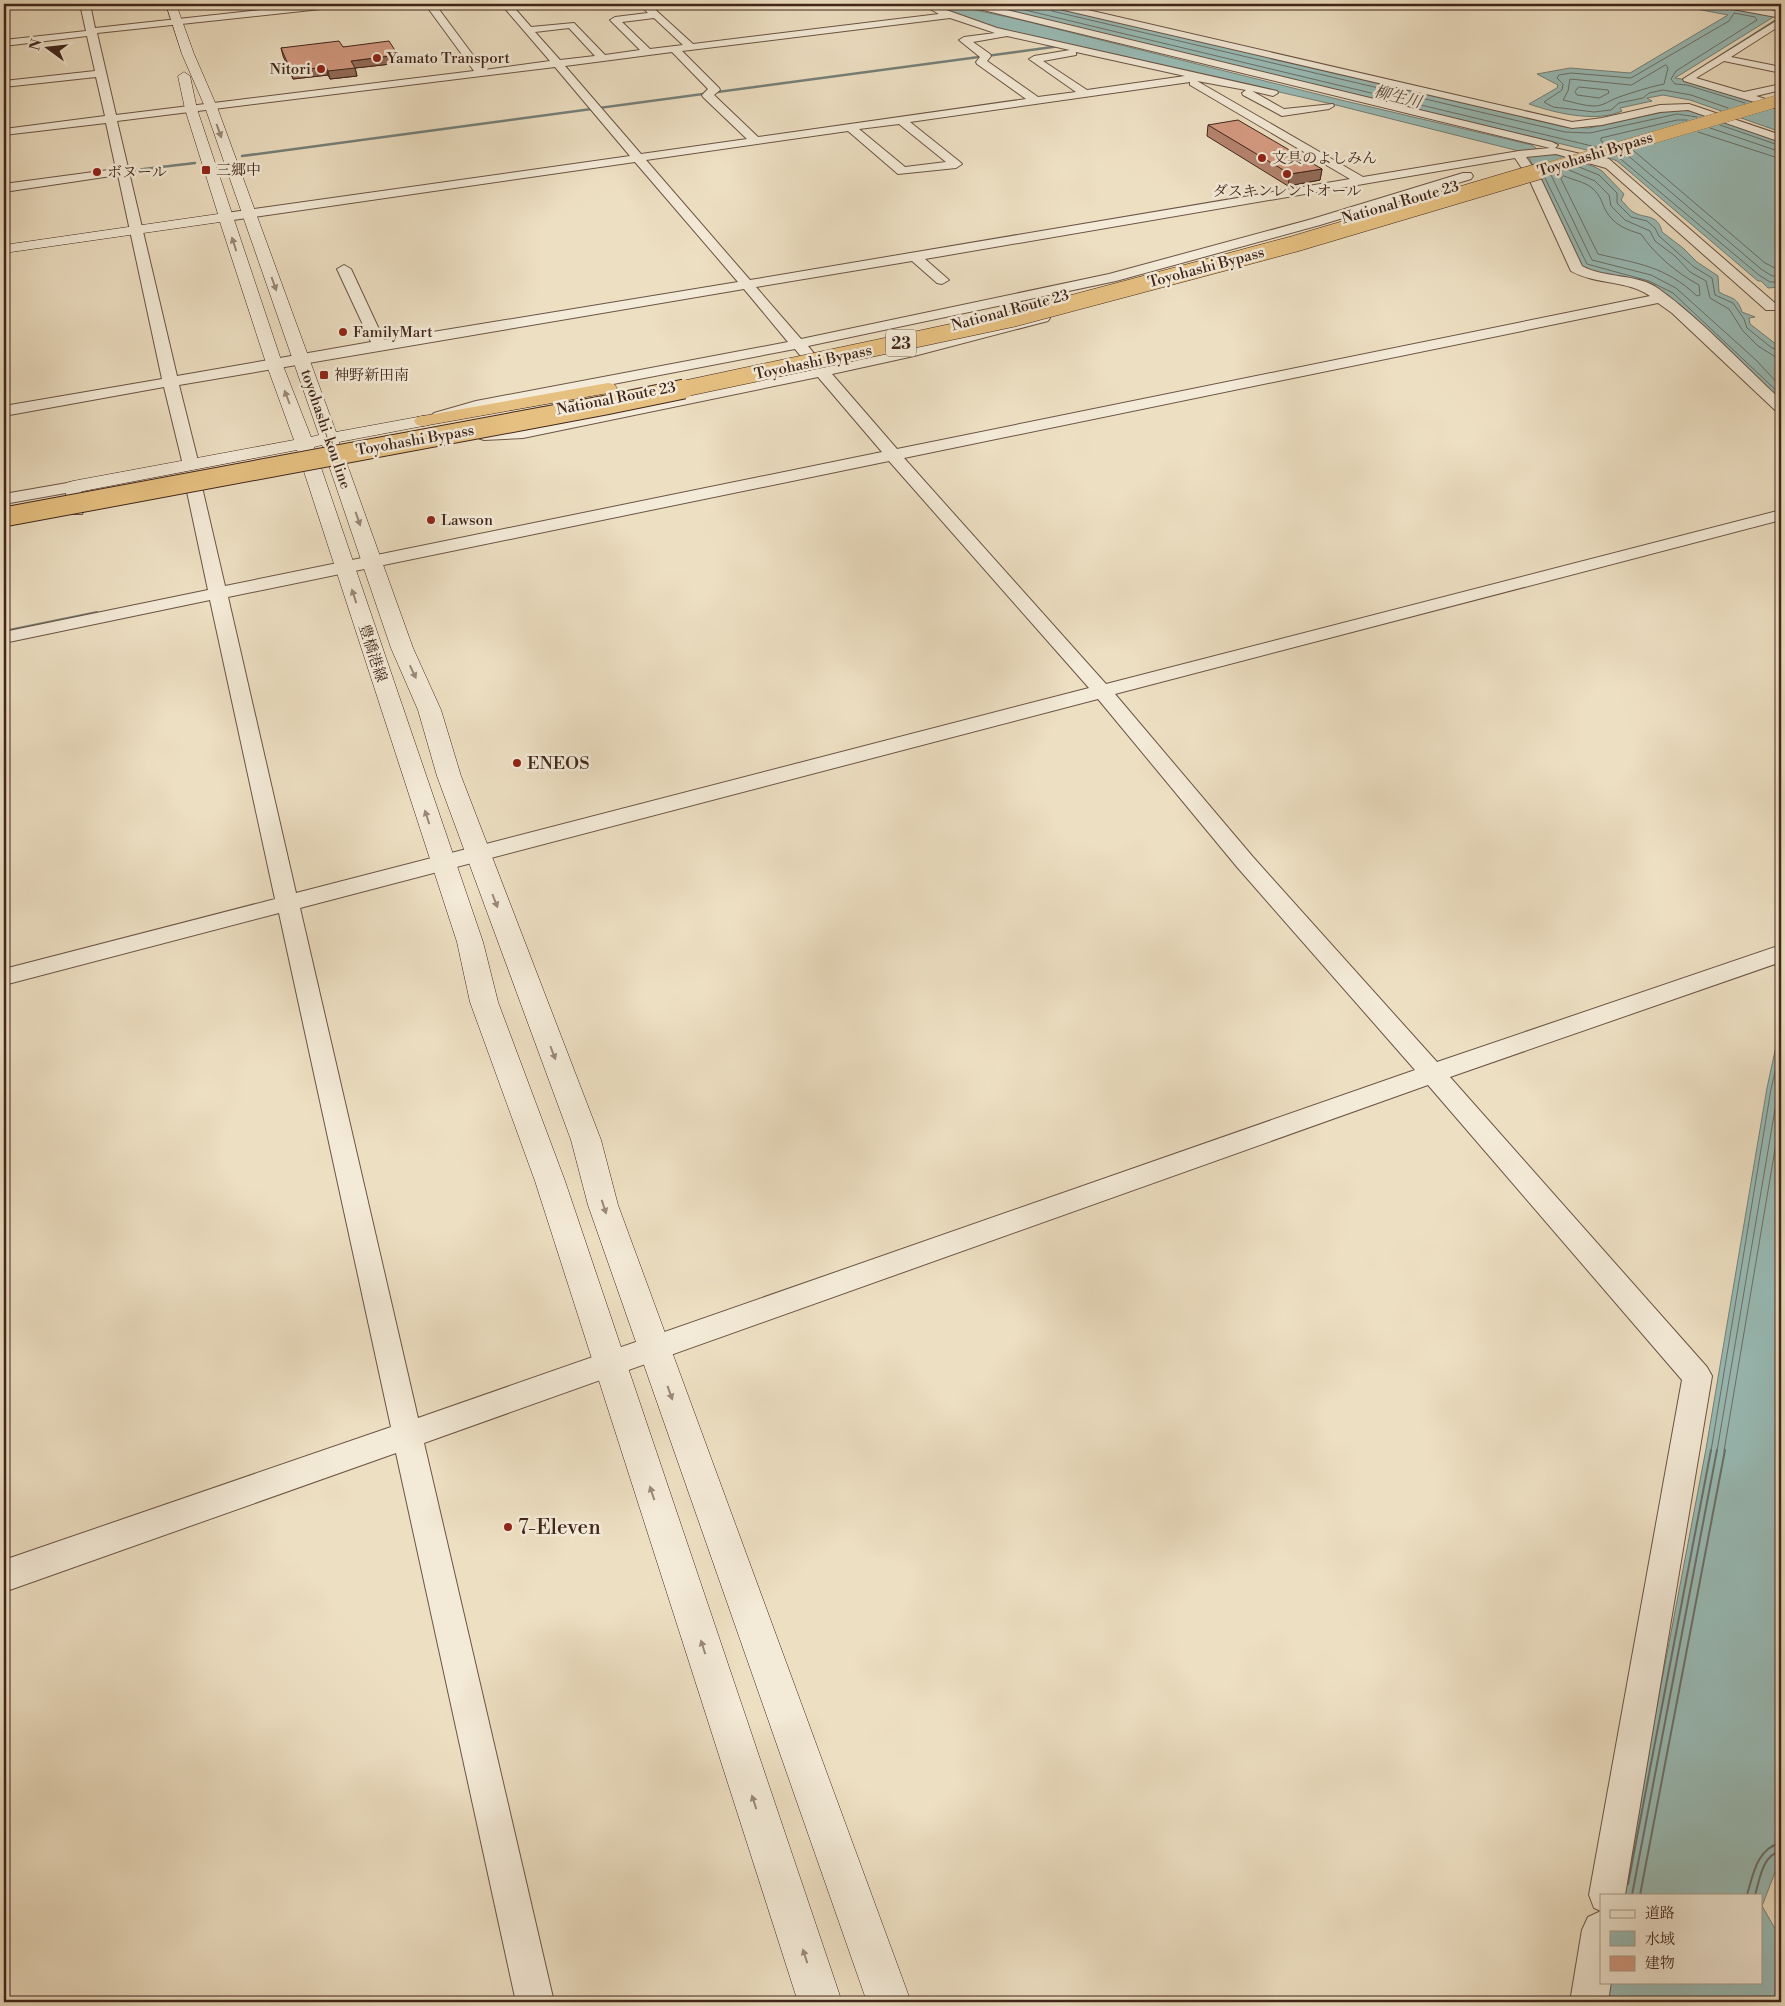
<svg xmlns="http://www.w3.org/2000/svg" width="1785" height="2006" viewBox="0 0 1785 2006" font-family="'Libre Bodoni','Noto Serif JP',serif">
<style>
.water{fill:#99bcb7;stroke:#758079}
.lines{fill:none;stroke-linecap:round;stroke-linejoin:round}
.shore-far1{stroke:#6c7069;stroke-width:1}
.shore{stroke:#6c7069;stroke-width:2}
.stream-far1{stroke:#758079;stroke-width:2.5}
.stream{stroke:#758079;stroke-width:4}
.street-casing{stroke:#6b5445;stroke-width:2}
.secondary-casing{stroke:#40251b;stroke-width:1}
.highway-casing{stroke:#40251b;stroke-width:1}
.street{fill:#f3ead7;fill-rule:evenodd}
.secondary{fill:#f3ead7;fill-rule:evenodd}
.highway{fill:#e6c081;fill-rule:evenodd}
.highway-bridge-far2-casing{stroke:#40251b;stroke-width:12;stroke-linecap:butt}
.highway-bridge-far1-casing{stroke:#40251b;stroke-width:17;stroke-linecap:butt}
.highway-bridge-casing{stroke:#40251b;stroke-width:21;stroke-linecap:butt}
.highway-bridge-far2{stroke:#e6c081;stroke-width:12}
.highway-bridge-far1{stroke:#e6c081;stroke-width:16}
.highway-bridge{stroke:#e6c081;stroke-width:19}
.wall{fill:#b6846f;stroke:#40251b}
.shaded-wall{fill:#946c5a;stroke:#40251b}
.building{fill:#d49a81;stroke:#40251b}
.oneway{fill:#9a8879}
.poi-dot{fill:#8f2418;stroke:#f3ead7;stroke-width:2}
.labels{text-anchor:middle;stroke-width:5;stroke-linejoin:round;paint-order:stroke}
.far-poi-label{font-size:15px;fill:#40251b;stroke:#f3ead7;text-anchor:start}
.far-street-label{font-size:15px;fill:#40251b;stroke:#f3ead7}
.far-water-label{font-size:16px;font-style:italic;fill:#564b42;stroke:#f3ead7}
.shield{fill:#f3ead7;stroke:#766053;stroke-width:1}
.shield-label{font-size:16px;font-weight:bold;fill:#40251b}
.poi-label{font-size:18px;fill:#40251b;stroke:#f3ead7;text-anchor:start}
.near-poi-label{font-size:21px;fill:#40251b;stroke:#f3ead7;text-anchor:start}
</style>
<rect width="100%" height="100%" fill="#eddfc2"/>
<filter id="stains"><feTurbulence type="fractalNoise" baseFrequency=".004" numOctaves="4"/><feColorMatrix values="0 0 0 0 .2 0 0 0 0 .09 0 0 0 0 .02 0 0 0 .5 -.17"/></filter>
<radialGradient id="worn" r=".72"><stop offset=".6" stop-color="#630" stop-opacity="0"/><stop offset="1" stop-color="#630" stop-opacity=".3"/></radialGradient>
<g class="water">
<path d="M928 4H948L1021 20 1341 100 1507 139 1532 145 1537 149 1553 153 1595 167 1602 171 1624 194 1621 200C1625 203 1628 209 1633 212 1644 219 1658 213 1662 232L1683 248 1697 262 1718 276 1719 292C1731 299 1737 296 1742 312L1755 317 1749 318 1750 324 1781 348V401L1670 297 1583 268 1529 158 1515 150 1332 104 1001 29Z"/>
<path d="M979 4H1043L1566 127 1589 128 1676 109H1688L1779 140 1781 141V287L1768 288 1761 281H1758L1617 161 1595 152Z"/>
<path d="M1670 4H1712L1775 16 1675 78 1687 80 1781 109V132L1690 100 1663 95 1647 98 1652 101 1620 108 1622 111C1596 123 1555 113 1529 104L1557 88 1558 85 1537 74 1570 68 1630 73 1728 15Z"/>
<path d="M1781 1023V1862H1779L1762 1906 1781 1939V2002H1601L1604 1982H1761V1895H1621L1706 1449 1767 1088Z"/>
</g>
<g class="lines">
<g class="shore-far1">
<path d="M1000 4 1596 147"/>
<path d="M1048 6 1052 11 1565 132 1590 133 1677 114 1697 117"/>
<path d="M1666 65 1668 68 1664 84C1649 87 1634 92 1619 97 1610 100 1604 106 1594 106 1584 106 1573 102 1563 100L1568 91 1570 79 1631 85Z"/>
<path d="M1579 87 1608 90 1609 93 1599 98 1577 95 1575 92Z"/>
<path d="M1728 108 1691 95 1663 90 1649 93 1643 98 1619 103 1611 110 1594 112 1553 107 1544 102 1562 90 1563 84 1557 78 1559 75 1571 73 1631 78 1729 21 1734 13 1755 17 1757 20 1676 71 1671 79 1675 84 1687 85 1745 103"/>
<path d="M1720 125 1781 146"/>
<path d="M1710 128 1781 152"/>
<path d="M1698 132 1781 159"/>
<path d="M1606 144 1601 141V138L1677 120H1687"/>
<path d="M1634 151 1765 263 1775 268H1781"/>
<path d="M1625 153 1761 269 1772 276H1781"/>
<path d="M1617 156 1759 275 1770 282H1781"/>
<path d="M1579 167 1599 175 1617 193V203L1631 217 1647 221 1655 228 1659 236 1694 267 1712 278 1715 295 1733 303 1744 319 1747 328 1772 348 1781 351"/>
<path d="M1569 170 1595 181 1609 195 1611 206 1625 220 1650 231 1655 241 1675 256 1690 272 1706 281 1710 298 1729 309 1743 331 1758 346 1774 356 1781 358"/>
<path d="M1551 175 1592 260 1651 275 1676 288 1756 360 1781 387"/>
<path d="M1564 176C1573 180 1585 182 1592 188 1602 197 1601 202 1606 211 1614 225 1627 230 1641 234 1655 255 1677 273 1699 285L1700 295 1697 296C1665 266 1639 264 1598 254L1561 179Z"/>
<path d="M1545 178 1587 264 1649 281 1673 293 1781 395"/>
<path d="M1711 1451 1771 1089 1781 1046"/>
<path d="M1717 1451 1781 1074"/>
<path d="M1724 1451 1781 1114"/>
</g>
<g class="shore">
<path d="M1628 1884 1711 1450"/>
<path d="M1632 1895 1717 1450"/>
<path d="M1640 1895 1725 1450"/>
<path d="M1747 1895C1753 1875 1757 1848 1781 1843"/>
<path d="M1755 1895C1760 1879 1762 1855 1781 1851"/>
</g>
<g class="stream-far1">
<path d="M1684 79 1781 17"/>
<path d="M242 156 1060 46"/>
<path d="M127 171 195 163"/>
</g>
<path class="stream" d="M4 632 97 613"/>
<g class="street-casing">
<g id="street">
<path d="M80 4H90L95 28 315 4H344L339 7 97 33 116 115 474 71 425 4H435L484 70 550 61 501 4H511L531 27 574 23 605 55 640 50 610 20 615 17 648 13 641 6 644 4H649L693 44 939 14 930 9 935 6 997 28 1277 91 1278 93 1273 96 1252 91 1284 109 1333 104 1334 106 1329 109 1282 116 1243 95 1242 93 1246 90 1197 81 1363 177 1519 151 1550 148 971 7 966 4H982L1552 142 1558 145 1555 148 1589 156 1594 154 1609 159 1776 304 1778 307 1776 310H1766L1606 168 1556 154 1526 157 1541 179 1582 266C1605 279 1637 273 1659 289 1703 321 1741 363 1781 400V412L1776 411 1672 313 1658 303 904 458 1106 684 1781 510V520L1115 694 1253 857 1437 1062 1781 945V962L1450 1077 1707 1367 1712 1376 1625 1895H1601V1911L1594 1908 1589 1895 1682 1380 1428 1085 424 1443 554 2002H516L396 1453 4 1592V1560L391 1427 279 913 4 985V969L275 899 210 600 4 643V632L208 590 186 487 188 484H200L202 487 225 586 882 452 818 377 523 438 484 440 478 438 476 435 478 432 484 430 523 428 812 370 795 349 478 410 439 421 434 419 431 416 434 413 476 401 788 342 744 289 179 385 199 465 197 468H185L183 465 164 387 4 416V406L162 379 118 175 4 192V184L116 169 106 123 4 135V129L105 116 96 77 4 87V81L95 71 87 36 4 46V40L86 31ZM654 18 683 45 650 49 622 22ZM950 18 995 33 964 37 959 40 980 57 976 62 977 64 1026 99 758 137 714 95 720 90 719 88 682 51ZM569 28 595 56 560 60 535 32ZM1007 36 1070 50 1034 56 1029 59 1076 92 1038 97 987 61 991 56 990 54 973 42ZM672 52 708 89 702 95 703 97 747 139 641 154 565 66ZM1076 52 1185 76 1087 90 1043 61 1076 55ZM555 67 630 156 226 213 220 217 226 221 635 162 738 282 384 340 351 269 344 265 337 269 371 342 177 376 117 121ZM1190 82V85L1350 179 750 280 646 160 848 131 898 174 956 168 962 164 960 162 910 122ZM899 124 946 162 905 167 859 129ZM1515 158 1529 179 1571 271C1596 285 1628 280 1650 296L897 449 832 374 914 356 1048 321 1050 318 1048 315 1043 314 914 347 825 367 808 346 1116 281 1320 225 1471 179 1473 176 1471 173H1463L1312 219 1109 274 801 339 756 287 912 261 937 283 942 284 949 280 925 259ZM889 461 1089 688 296 893 228 597ZM1098 699 1237 867 1415 1070 418 1418 300 908Z"/>
<path d="M1046 4H1062L1572 122 1602 118 1660 105 1689 104 1781 135V142L1688 110 1660 112 1602 125 1572 128 1051 7Z"/>
<path d="M1717 4H1736L1781 12V18L1722 7Z"/>
<path d="M1781 18V25L1731 57 1781 67V73L1724 61 1696 78 1744 92 1781 84V90L1756 96 1781 104V110L1684 81 1683 79Z"/>
<path d="M73 482 79 484 81 487 84 510 82 514H70L68 510 66 493 4 504V494Z"/>
<path d="M1601 1911V1982H1611L1608 2002H1570L1582 1930 1588 1917Z"/>
</g>
</g>
<g class="secondary-casing">
<path id="secondary" d="M166 4H176L194 54 217 107 336 432 423 416 429 417 432 421 429 425 423 426 339 442 413 648 441 710 461 776 601 1140 618 1205 911 2002H867L588 1205 571 1140 437 776 418 710 391 648 322 445 314 447 483 942 498 1002 565 1181 842 2002H798L535 1181 470 1002 457 942 297 450 73 493 66 491 64 487 66 483 73 481 294 440 266 363 220 222 4 253V245L218 214 185 109 178 76 184 72 190 76 197 109 282 363 311 437 319 435 205 107 182 54Z"/>
</g>
<g class="highway-casing">
<path id="highway" d="M608 383 614 384 617 388 614 392 423 426 417 425 414 421 417 417 423 416Z"/>
</g>
<use href="#street" class="street"/>
<use href="#secondary" class="secondary"/>
<use href="#highway" class="highway"/>
<g class="highway-bridge-far2-casing">
<path id="highway-bridge-far2" d="M1536 172 1781 100"/>
</g>
<g class="highway-bridge-far1-casing">
<path id="highway-bridge-far1" d="M678 390 1012 319 1294 244 1540 171"/>
</g>
<g class="highway-bridge-casing">
<path id="highway-bridge" d="M4 517 606 405 684 389"/>
</g>
<use href="#highway-bridge-far2" class="highway-bridge-far2"/>
<use href="#highway-bridge-far1" class="highway-bridge-far1"/>
<use href="#highway-bridge" class="highway-bridge"/>
</g>
<g class="wall">
<path d="M343 47 398 55 400 63 355 68 357 76 330 79 328 75 293 79 283 56 281 48Z"/>
<path d="M1208 125 1322 169 1320 180 1288 186 1207 136Z"/>
</g>
<g class="shaded-wall">
<path d="M265 4H309L266 7Z"/>
<path d="M398 55 400 63 355 68 357 76 330 79 328 71 351 61Z"/>
<path d="M326 67 328 75 293 79 291 71Z"/>
<path d="M1322 169 1320 180 1288 186 1290 174Z"/>
</g>
<g class="building">
<path d="M339 41 343 47 389 41 398 55 351 61 355 68 328 71 326 67 291 71 281 48Z"/>
<path d="M1238 120 1322 169 1290 174 1208 125Z"/>
</g>
<defs><path id="oneway-solid" d="M-6-.8H1V-3.2L6.5 0L1 3.2V.8H-6Z" transform="scale(1.25)"/></defs>
<g class="oneway">
<use href="#oneway-solid" transform="translate(219 131) rotate(70)"/>
<use href="#oneway-solid" transform="translate(234 244) rotate(-108)"/>
<use href="#oneway-solid" transform="translate(274 284) rotate(70)"/>
<use href="#oneway-solid" transform="translate(287 397) rotate(-111)"/>
<use href="#oneway-solid" transform="translate(358 519) rotate(71)"/>
<use href="#oneway-solid" transform="translate(354 596) rotate(-108)"/>
<use href="#oneway-solid" transform="translate(413 672) rotate(65)"/>
<use href="#oneway-solid" transform="translate(427 817) rotate(-108)"/>
<use href="#oneway-solid" transform="translate(495 901) rotate(69)"/>
<use href="#oneway-solid" transform="translate(553 1053) rotate(69)"/>
<use href="#oneway-solid" transform="translate(604 1207) rotate(72)"/>
<use href="#oneway-solid" transform="translate(670 1393) rotate(70)"/>
<use href="#oneway-solid" transform="translate(652 1493) rotate(-108)"/>
<use href="#oneway-solid" transform="translate(703 1647) rotate(-108)"/>
<use href="#oneway-solid" transform="translate(754 1802) rotate(-108)"/>
<use href="#oneway-solid" transform="translate(805 1956) rotate(-108)"/>
</g>
<g class="poi-dot">
<circle cx="377" cy="58" r="5"/>
<circle cx="321" cy="69" r="5"/>
<circle cx="1262" cy="158" r="5"/>
<rect x="201" y="165" width="10" height="10" rx="2.5"/>
<circle cx="97" cy="172" r="5"/>
<circle cx="1287" cy="174" r="5"/>
<circle cx="343" cy="332" r="5"/>
<rect x="319" y="370" width="10" height="10" rx="2.5"/>
<circle cx="431" cy="520" r="5"/>
<circle cx="517" cy="763" r="5"/>
<circle cx="508" cy="1527" r="5"/>
</g>
<g class="labels">
<g class="far-poi-label">
<text x="387" y="63">Yamato Transport</text>
<text x="311" y="74" text-anchor="end">Nitori</text>
<text x="1272" y="163">文具のよしみん</text>
<text x="216" y="175">三郷中</text>
<text x="107" y="177">ボヌール</text>
<text x="1287" y="196" text-anchor="middle">ダスキンレントオール</text>
<text x="353" y="337">FamilyMart</text>
<text x="334" y="380">神野新田南</text>
<text x="441" y="525">Lawson</text>
</g>
<g class="far-street-label">
<text transform="translate(1595 154) rotate(-17)" y="5">Toyohashi Bypass</text>
<text transform="translate(1400 202) rotate(-16)" y="5">National Route 23</text>
<text transform="translate(1206 267) rotate(-15)" y="5">Toyohashi Bypass</text>
<text transform="translate(1010 310) rotate(-15)" y="5">National Route 23</text>
<text transform="translate(813 362) rotate(-12)" y="5">Toyohashi Bypass</text>
<text transform="translate(616 398) rotate(-11)" y="5">National Route 23</text>
<text transform="translate(326 429) rotate(71)" y="5">toyohashi-kou line</text>
<text transform="translate(415 440) rotate(-10)" y="5">Toyohashi Bypass</text>
<text transform="translate(373 653) rotate(72)" y="5">豊橋港線</text>
</g>
<g class="far-water-label">
<text transform="translate(1398 96) rotate(14)" y="6">柳生川</text>
</g>
<rect class="shield" x="886" y="329.5" width="30" height="27" rx="4"/>
<g class="shield-label">
<text x="901" y="349">23</text>
</g>
<g class="poi-label">
<text x="527" y="769">ENEOS</text>
</g>
<g class="near-poi-label">
<text x="518" y="1534">7-Eleven</text>
</g>
</g>
<rect width="1785" height="2006" fill="none" stroke="#eddfc2" stroke-width="20"/>
<rect x="5" y="5" width="1775" height="1996" fill="none" stroke="#40251b" stroke-width="2.5"/>
<rect x="10" y="10" width="1765" height="1986" fill="none" stroke="#40251b"/>
<rect x="1600" y="1894" width="162" height="90" fill="#f3ead7" stroke="#ab9b8c"/>
<rect x="1610" y="1910" width="25" height="8" fill="#f3ead7" stroke="#ab9b8c"/>
<text x="1645" y="1918" font-size="15" fill="#40251b">道路</text>
<rect x="1610" y="1931" width="25" height="15" fill="#99bcb7" stroke="#ab9b8c"/>
<text x="1645" y="1944" font-size="15" fill="#40251b">水域</text>
<rect x="1610" y="1956" width="25" height="15" fill="#d49a81" stroke="#ab9b8c"/>
<text x="1645" y="1968" font-size="15" fill="#40251b">建物</text>
<g transform="translate(48 48) rotate(285)" stroke="#f3ead7" stroke-width="4" paint-order="stroke">
<path d="M0-4L9 19L0 12L-9 19Z" fill="#40251b"/>
<text y="-8" font-size="14" font-weight="bold" text-anchor="middle" fill="#40251b">N</text>
</g>
<rect width="100%" height="100%" filter="url(#stains)"/>
<rect width="100%" height="100%" fill="url(#worn)"/>
</svg>
